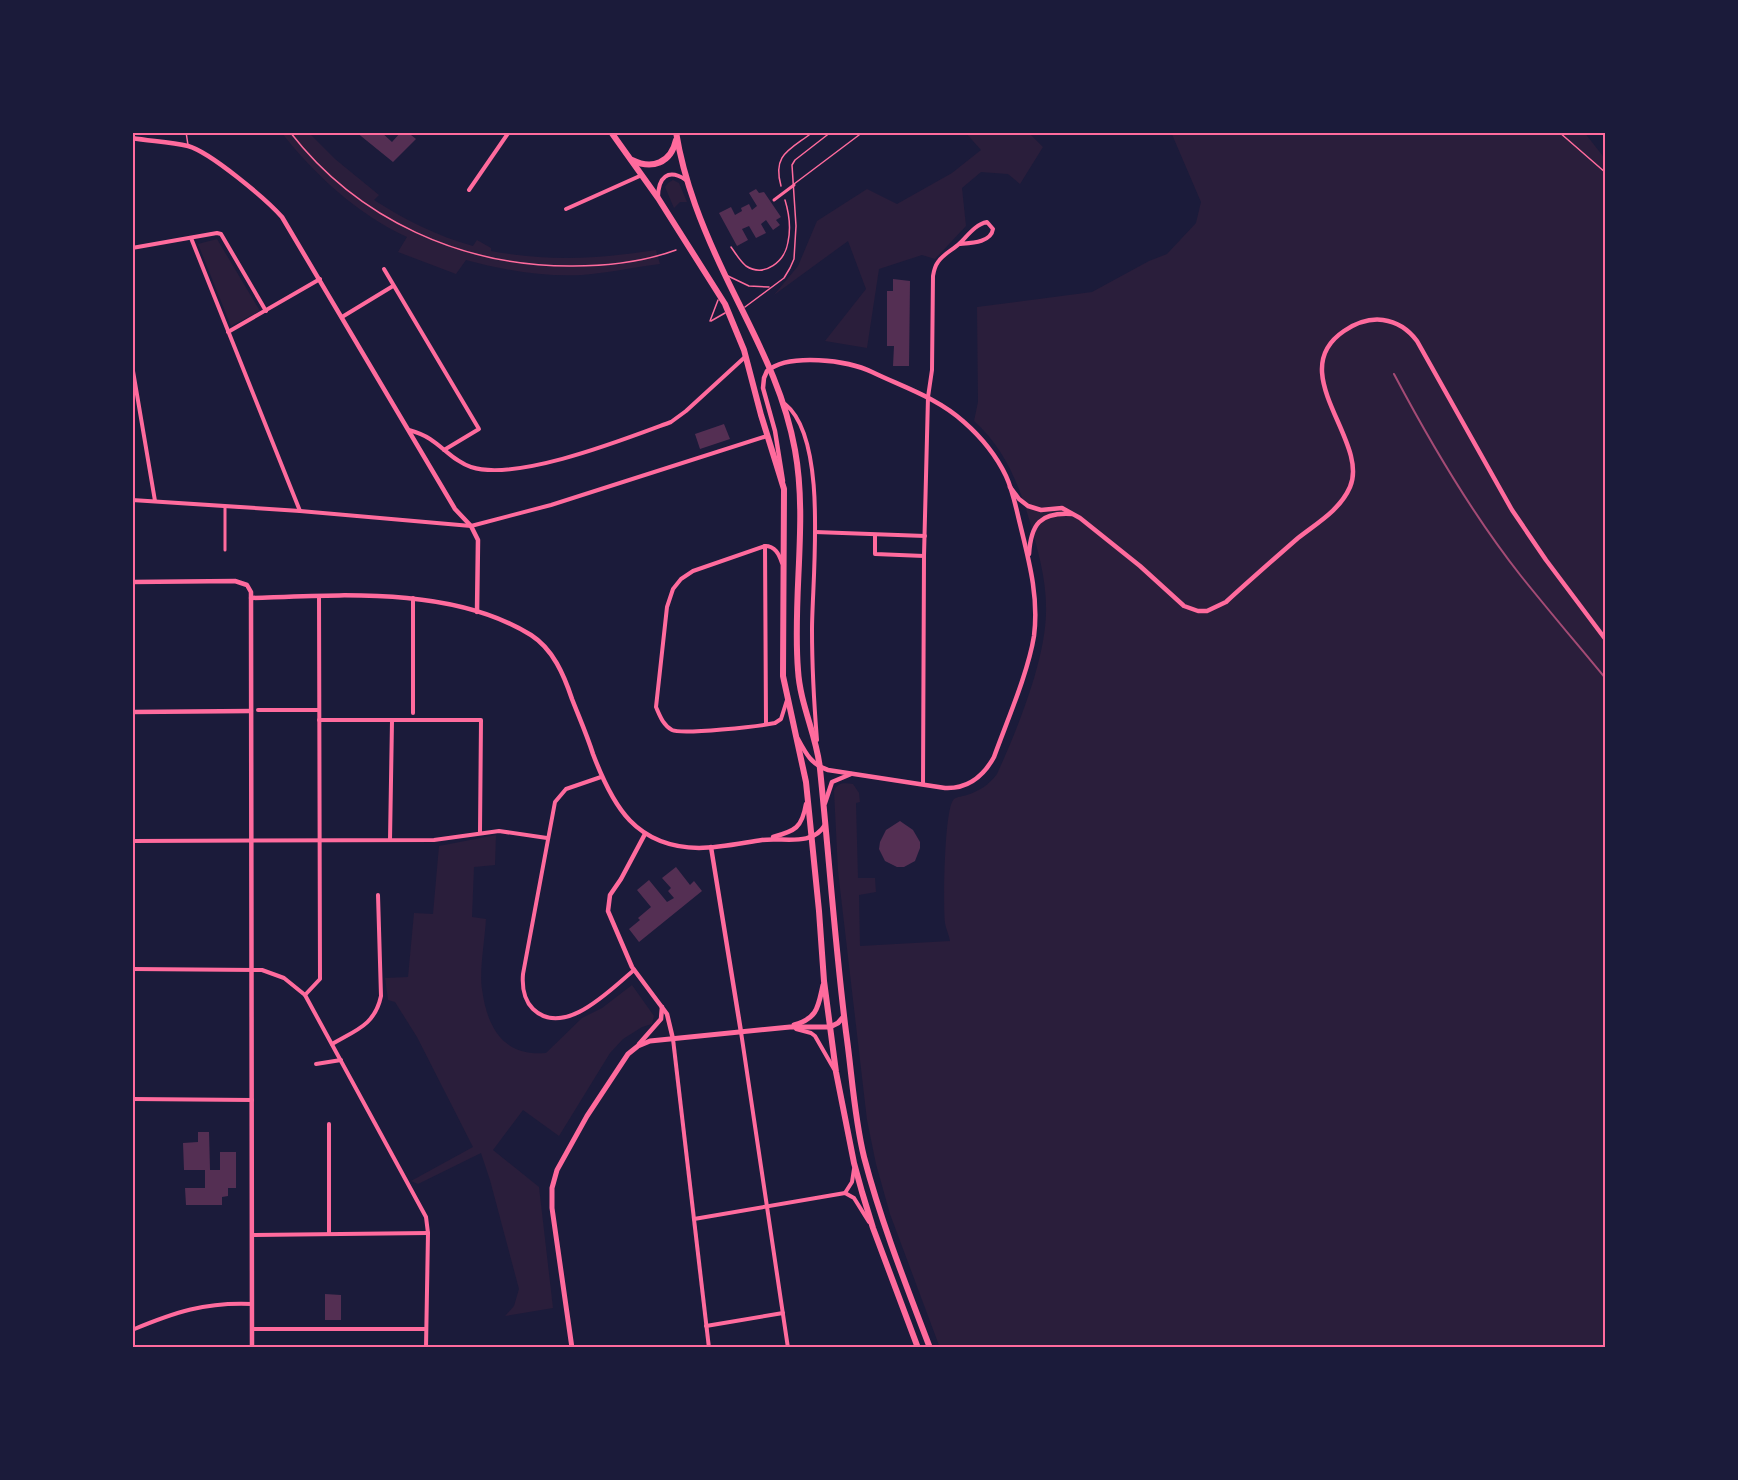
<svg xmlns="http://www.w3.org/2000/svg" width="1738" height="1480" viewBox="0 0 1738 1480" font-family="'Space Grotesk',sans-serif">
<style>
.green{fill:#2a1e3b}
.building{fill:#542f53}
.lines{fill:none;stroke-linecap:round;stroke-linejoin:round}
.path{stroke:#ff6b9d;stroke-width:1.5}
.service{stroke:#ff6b9d;stroke-width:1.5}
.pedestrian{stroke:#ff6b9d;stroke-width:3}
.minor{stroke:#ff6b9d;stroke-width:4}
.tertiary{stroke:#ff6b9d;stroke-width:4.5}
.secondary{stroke:#ff6b9d;stroke-width:5}
.primary{stroke:#ff6b9d;stroke-width:6}
.rail{stroke:#a44b75;stroke-width:2}
.neatline{fill:none;stroke:#ff6b9d;stroke-width:2}
</style>
<rect width="100%" height="100%" fill="#1b1b3a"/>
<g class="green">
<path d="M281 132H308L335 159 379 195 374 200C405 220 437 236 473 246L477 240 491 248V251C551 262 596 259 656 250L660 264C634 267 608 273 582 275 543 277 503 270 466 260L456 274 398 252 407 237C357 214 315 175 281 132Z"/>
<path d="M965 132H1028L1043 147 1020 184 1008 174 981 172 962 188 966 226 935 259 922 255 879 269 867 348 825 341 866 289 848 241 774 295 798 266 817 221 867 189 897 204 952 173 981 150Z"/>
<path d="M1171 132H1584L1606 160V1348H940L890 1214 876 1164 867 1120 838 871 834 791C838 782 844 783 853 784L859 793 860 802 856 803 858 878H875L876 892 859 895 860 946 950 941C949 935 946 929 945 923 943 907 944 807 954 799 957 797 963 796 967 795 979 791 989 785 997 774 1017 730 1045 662 1046 613 1047 581 1038 550 1029 519 1018 482 1004 448 974 421L978 402 977 307 1092 292 1149 261 1167 254 1196 223 1201 202Z"/>
<path d="M673 180 679 183 687 202H680L674 208 665 187 668 183Z"/>
<path d="M217 239 260 311 231 326 198 244Z"/>
<path d="M496 835 495 865 474 867 472 917 486 919C485 938 479 972 482 989 487 1027 503 1057 546 1053L582 1018 602 1008 632 985 654 1016 652 1024 642 1027 623 1039 610 1053 559 1136 523 1110 493 1150 539 1187 553 1308 505 1316 514 1306 519 1289 490 1180 481 1153 418 1184 411 1181 473 1147 417 1037 395 1002 388 1000 385 978 408 977 414 913 433 914 439 846Z"/>
</g>
<g class="building">
<path d="M356 132H381L392 142 401 132H413L411 135 416 139 393 162Z"/>
<path d="M756 189 759 193 764 192 781 217 776 220 780 225 773 230 766 220 761 224 766 233 756 238 749 226 742 229 748 240 737 246 719 213 731 207 735 215 742 211 741 208 749 204 752 210 757 206 749 193Z"/>
<path d="M893 279 910 281 909 366H893L894 346H887V291H893Z"/>
<path d="M724 424 730 439 700 449 695 434Z"/>
<path d="M900 821 913 830 920 842V848L915 861 904 867H897L885 861 879 849 880 842 886 830Z"/>
<path d="M676 867 690 885 694 881 702 891 639 942 629 929 640 920 638 918 651 907 637 890 649 880 667 902 674 898 668 891 671 888 662 878Z"/>
<path d="M198 1132H209L210 1170H220V1152H236V1188H228V1196L222 1197V1205H186L185 1188H205V1170H184L183 1143 198 1142Z"/>
<path d="M325 1294 341 1295V1320H325Z"/>
</g>
<g class="lines">
<g class="path">
<path d="M290 132C358 220 463 267 573 266 609 266 643 262 676 250"/>
<path d="M1559 132 1606 173"/>
<path d="M781 186C772 154 790 150 813 132"/>
<path d="M731 247C736 254 740 261 746 266 765 278 785 261 788 242 791 228 789 213 785 200"/>
</g>
<g class="service">
<path d="M186 132 188 145"/>
<path d="M794 184 863 132"/>
<path d="M728 276 749 286 769 287"/>
<path d="M745 307 784 278 790 268 794 259 796 226 792 165 795 160 831 132"/>
<path d="M710 321 718 300"/>
<path d="M711 321 725 313"/>
</g>
<g class="pedestrian">
<path d="M774 200 794 185"/>
<path d="M225 507V550"/>
</g>
<g class="minor">
<path d="M469 190 509 132"/>
<path d="M658 198C658 177 668 168 686 180"/>
<path d="M566 209 642 175"/>
<path d="M191 238 300 511"/>
<path d="M132 248 217 233 221 234 266 311"/>
<path d="M384 269 479 429 444 450"/>
<path d="M342 317 393 286"/>
<path d="M228 332 320 279"/>
<path d="M132 365 155 501"/>
<path d="M785 404C829 439 812 577 812 630 812 667 814 703 817 740"/>
<path d="M409 430C416 432 424 435 430 439 444 448 455 462 471 467 517 482 625 439 671 422L686 411 745 357"/>
<path d="M132 500 300 511 471 526 551 505 767 436"/>
<path d="M815 532 925 536"/>
<path d="M875 535V554L924 556"/>
<path d="M765 546 693 571 681 579 673 589 667 607 656 707C660 716 663 725 672 730 682 735 761 726 775 723L781 719 787 700"/>
<path d="M765 546 766 724"/>
<path d="M765 546C775 546 779 554 782 563"/>
<path d="M258 710H319"/>
<path d="M413 713V598"/>
<path d="M319 720H481L480 832"/>
<path d="M601 777 566 789 555 802 523 974C522 986 524 1000 533 1009 564 1039 611 989 634 970"/>
<path d="M923 784 924 556 928 397 932 370 933 276C934 270 935 266 938 262 944 253 953 250 960 243 968 235 976 224 987 222L993 229C991 243 970 243 959 244"/>
<path d="M390 840 392 721"/>
<path d="M132 841 434 840 499 831 547 838"/>
<path d="M132 969 262 970 284 978 305 995 426 1217 428 1233 426 1348"/>
<path d="M305 995 320 979 319 596"/>
<path d="M796 1029 811 1033 815 1036 834 1069"/>
<path d="M741 1032 788 1348"/>
<path d="M673 1039 709 1348"/>
<path d="M332 1044C356 1030 375 1025 381 996L378 895"/>
<path d="M316 1064 341 1060"/>
<path d="M132 1099 252 1100"/>
<path d="M329 1124V1234"/>
<path d="M845 1193 852 1182 854 1169"/>
<path d="M694 1219 845 1193 854 1198 869 1222"/>
<path d="M252 1235 428 1233"/>
<path d="M706 1326 783 1313"/>
<path d="M252 1329H425"/>
<path d="M132 1330C175 1312 205 1302 252 1304"/>
</g>
<g class="tertiary">
<path d="M132 138C150 141 170 142 188 146 210 152 266 199 282 217L455 509 471 526 478 540 477 612"/>
<path d="M783 481 775 431 763 388 764 378 767 371C789 353 848 360 872 372 903 387 938 398 964 422 981 437 996 455 1006 476 1013 491 1016 508 1020 524 1029 561 1039 597 1034 636 1028 673 1007 721 994 757 983 777 968 789 945 788L828 770C812 765 806 754 798 739"/>
<path d="M1010 487 1019 499 1028 506 1041 510 1062 508 1080 518 1140 566 1184 606 1198 611H1207L1226 602C1250 580 1274 559 1298 538 1317 523 1340 510 1350 487 1370 441 1283 372 1344 331 1356 323 1368 318 1383 320 1398 322 1408 329 1417 341L1512 510 1546 560 1606 640"/>
<path d="M1029 554C1031 524 1040 512 1072 514"/>
<path d="M132 582 235 581 247 585 251 592 252 1348"/>
<path d="M251 598C340 595 452 586 531 635 553 649 564 675 572 699 579 717 587 735 593 754 613 807 636 847 699 848 720 848 742 843 762 840 783 837 812 847 825 825"/>
<path d="M132 712 251 711"/>
<path d="M825 803 832 782 851 774"/>
<path d="M645 834 621 879 610 895 608 911 632 967 667 1014 673 1039"/>
<path d="M773 837C795 831 802 828 806 804"/>
<path d="M711 847 741 1032"/>
<path d="M639 1044 661 1019 662 1007"/>
</g>
<g class="secondary">
<path d="M794 1025C818 1018 818 1007 823 985"/>
<path d="M572 1348 552 1208V1188L557 1170 587 1116 628 1054 638 1046 650 1041 790 1027H830L838 1023 844 1016"/>
</g>
<g class="primary">
<path d="M611 132 658 198 725 304 744 350 761 415 784 489 783 676 806 782 819 911 824 981 836 1072 854 1163 862 1192 873 1228 918 1348"/>
<path d="M676 132C684 182 703 229 725 275 753 334 783 384 795 450 808 521 792 598 798 670 800 705 817 736 820 769 829 856 835 945 846 1032 852 1074 854 1116 864 1157 881 1222 906 1285 930 1348"/>
<path d="M632 160C652 170 671 163 676 140"/>
</g>
<path class="rail" d="M1394 374C1431 444 1472 514 1521 576 1549 611 1578 645 1606 679"/>
</g>
<rect width="1738" height="1480" fill="none" stroke="#1b1b3a" stroke-width="267"/>
<rect x="134" y="134" width="1470" height="1212" class="neatline"/>
</svg>
